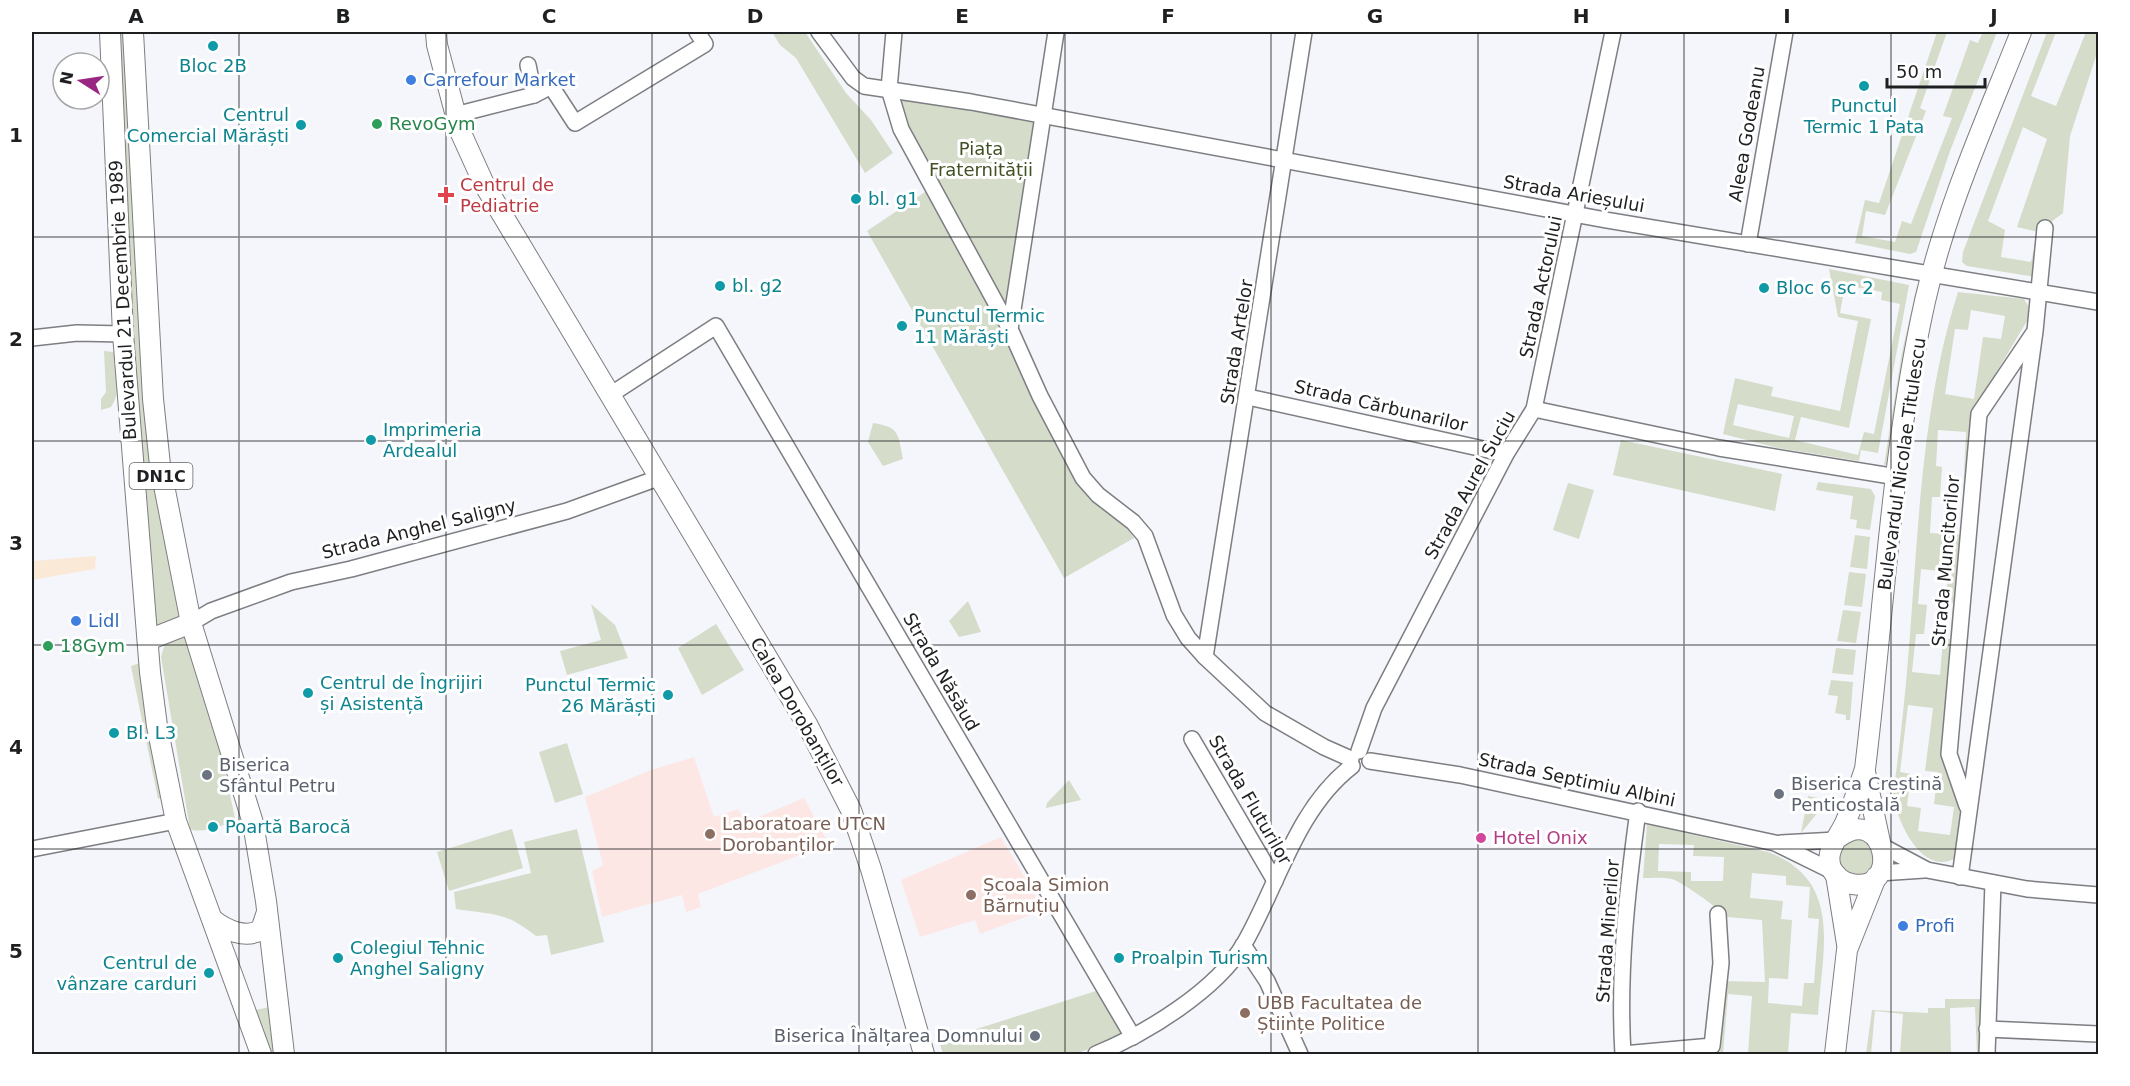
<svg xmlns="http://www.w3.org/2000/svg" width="2130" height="1086" viewBox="0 0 2130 1086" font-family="'DejaVu Sans',sans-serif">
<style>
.industrial{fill:#fbe9d8}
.education{fill:#fde7e4}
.green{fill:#d5dcc9;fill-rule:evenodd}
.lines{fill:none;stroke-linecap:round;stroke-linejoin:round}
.minor-casing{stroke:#7d7e82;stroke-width:18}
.major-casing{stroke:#7d7e82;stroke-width:22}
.minor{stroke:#fff;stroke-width:15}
.major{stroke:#fff;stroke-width:20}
.grid{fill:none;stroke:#1e1f21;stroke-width:1.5;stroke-opacity:0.55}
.culture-dot{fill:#0f9aa8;stroke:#fff;stroke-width:2}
.shop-dot{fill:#3f7fe0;stroke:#fff;stroke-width:2}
.leisure-dot{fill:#2e9e5b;stroke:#fff;stroke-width:2}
.health-dot{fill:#e0444e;stroke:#fff;stroke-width:2}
.worship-dot{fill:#6b7280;stroke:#fff;stroke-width:2}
.education-dot{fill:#8d6e63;stroke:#fff;stroke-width:2}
.hotel-dot{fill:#d1479c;stroke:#fff;stroke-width:2}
.labels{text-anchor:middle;stroke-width:6;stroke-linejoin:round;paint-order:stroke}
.shield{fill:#fff;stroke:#626264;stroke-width:1.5}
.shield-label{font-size:16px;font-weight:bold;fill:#1e1f21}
.culture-label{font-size:18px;fill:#0d838f;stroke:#fff;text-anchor:start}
.shop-label{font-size:18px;fill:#366cbe;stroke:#fff;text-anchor:start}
.leisure-label{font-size:18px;fill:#27864d;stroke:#fff;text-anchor:start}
.street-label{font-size:18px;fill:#1e1f21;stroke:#fff}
.park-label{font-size:18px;fill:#425123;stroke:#fff}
.health-label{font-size:18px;fill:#be3a42;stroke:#fff;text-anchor:start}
.worship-label{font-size:18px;fill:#5b616d;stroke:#fff;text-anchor:start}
.education-label{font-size:18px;fill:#785e54;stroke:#fff;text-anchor:start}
.hotel-label{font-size:18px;fill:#b23c85;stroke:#fff;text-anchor:start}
.neatline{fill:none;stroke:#1e1f21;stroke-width:2}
.grid-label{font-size:20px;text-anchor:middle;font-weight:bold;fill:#1e1f21}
</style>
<rect width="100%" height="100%" fill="#f5f6fb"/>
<path class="industrial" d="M96 556 95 569 32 580V561Z"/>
<g class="education">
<path d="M694 757 714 817 738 809 746 822 804 798 829 844 698 894 701 907 686 912 682 895 602 917 592 871 603 865 585 797 651 770Z"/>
<path d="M1001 837 1044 910 980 934 975 920 920 937 901 880Z"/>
</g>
<g class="green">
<path d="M117 32H131L150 437 157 505 182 620 152 631 136 400Z"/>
<path d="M772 32H805L846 93 871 120 893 153 865 173 796 58 780 45Z"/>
<path d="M1937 32H1947L1920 108 1926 111 1885 215 1866 211 1862 236 1895 242 1902 221 1911 224 1952 118 1943 116 1970 40 1978 43 1983 32H1997L1950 151 1916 252 1910 254 1855 243 1865 200 1879 203Z"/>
<path d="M2047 32H2056L2031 96 2056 106 2086 32H2098V50L2070 136 2063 213 2046 226 2042 278 1967 266 1962 262 1963 252ZM2023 127 2047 139 2017 227 2038 232 2031 262 2001 257 2005 230 1988 221Z"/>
<path d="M889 89 1044 117 1010 329Z"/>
<path d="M928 190 1082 488 1123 522 1134 538 1064 578 867 231Z"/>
<path d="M1829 269 1909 285 1878 453 1861 450 1859 461 1778 448 1723 434 1735 378 1773 387 1771 396 1840 411 1858 321 1838 317ZM1845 285 1882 292 1881 300 1900 304 1874 434 1864 432 1858 455 1795 440 1801 417 1849 428 1871 319 1840 313ZM1738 404 1794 416 1789 438 1733 425Z"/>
<path d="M1917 286 1919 287 1888 465H1884L1902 352Z"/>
<path d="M1958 292 2024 299 2029 307 2027 321 1987 388 1975 417 1943 760 1963 808 1956 858C1922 877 1898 823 1893 796 1892 789 1895 780 1896 773 1900 743 1903 713 1906 683 1918 554 1918 417 1958 292ZM1971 310 2005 316 2001 339 1983 337 1974 399 1945 394 1955 329 1968 330ZM1938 430 1966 432 1961 535 1930 533 1932 497H1940L1942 467 1936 466ZM1921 569 1948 572 1946 602 1953 603 1950 639H1943L1940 675 1912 672 1916 634H1924L1927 605 1918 604ZM1908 705 1933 708 1925 771 1938 772 1934 804 1954 807 1950 835 1918 831 1921 808 1907 806 1911 774 1900 772Z"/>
<path d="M104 351 113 352C120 368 121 393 111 407L101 410V399L106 392Z"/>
<path d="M873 423C900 427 898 434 903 459L883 466 868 442Z"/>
<path d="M1621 440 1782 474 1775 511 1613 475Z"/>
<path d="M1818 482 1871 489 1875 496 1870 530 1856 528 1857 520 1850 519 1853 496 1816 490Z"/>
<path d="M1568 483 1594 490 1579 539 1553 530Z"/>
<path d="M1855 535 1870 537 1867 569 1850 567Z"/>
<path d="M1849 572 1866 574 1862 607 1844 605Z"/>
<path d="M968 601 981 632 959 637 949 621Z"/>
<path d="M591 604 615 625 628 658 567 675 560 651 601 640Z"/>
<path d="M1843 610 1861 612 1856 643 1837 641Z"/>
<path d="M716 624 744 670 702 695 678 648Z"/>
<path d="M177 636 185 637 189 642 215 725 235 818C228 826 199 834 190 829L161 657 165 643Z"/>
<path d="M1836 648 1856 650 1853 675 1832 673Z"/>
<path d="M143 662 167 796 158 799 131 666Z"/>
<path d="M1831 680 1853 682 1850 720H1846V715L1835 713 1838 696 1828 695Z"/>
<path d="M567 743 583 794 555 803 539 752Z"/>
<path d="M1069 780 1081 800 1046 808 1047 803Z"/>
<path d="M1808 796 1828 800 1801 833Z"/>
<path d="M1647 824 1768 852C1844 881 1822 951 1818 1015L1791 1013 1788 1054H1748L1752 996 1728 994 1723 1054H1720L1724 981 1765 982 1762 920 1727 917C1721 910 1682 882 1672 879 1664 877 1652 878 1643 878ZM1659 844 1694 845 1693 856 1724 857 1723 881H1691V872L1658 871ZM1752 873 1786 876V885L1810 887 1808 918 1819 919 1814 983H1804L1802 1006 1768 1003 1769 978 1788 979 1792 920 1781 919 1783 901 1750 898Z"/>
<path d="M512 829 523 868 449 891 437 852Z"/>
<path d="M577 829 604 942 551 955 547 935 536 936C505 911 493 915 456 909L454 892 531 873 524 842Z"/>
<circle cx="1856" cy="857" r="18"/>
<path d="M1099 990 1126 1036 1075 1054H943L939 1041Z"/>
<path d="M1945 999H1981L1983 1054H1977L1975 1007 1950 1008 1951 1054H1900L1903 1014 1875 1011 1871 1054H1866L1872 1010 1928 1013V1008H1945Z"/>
<path d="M270 1007 281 1054H263L255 1010Z"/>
</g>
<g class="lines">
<g class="minor-casing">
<g id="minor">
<path d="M819 32 853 78 864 86 971 102 1606 220 2098 302"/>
<path d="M894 32 889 89 901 129 1010 329 1040 396 1083 478 1098 495 1133 522 1145 536 1174 615 1188 638 1205 657 1265 713 1324 747 1351 759"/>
<path d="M534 95 551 86 575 123 705 44 697 32"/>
<path d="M455 115 534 95 528 65"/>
<path d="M1748 244 1785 32"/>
<path d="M1010 329 1056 32"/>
<path d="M32 338 77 333 123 334"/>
<path d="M610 395 716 326 1133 1037"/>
<path d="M1248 397 1506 454"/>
<path d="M1534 409 1719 448 1897 477"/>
<path d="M191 623 211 611 291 582 351 569 567 511 658 478"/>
<path d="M1205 657 1304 32"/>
<path d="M1192 739 1275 881"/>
<path d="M1359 751 1374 708 1506 454 1534 409 1613 32"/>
<path d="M1370 761 1460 775 1775 843 1834 872"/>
<path d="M1967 806 1949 754 1979 414 2033 334"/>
<path d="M1781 843 1836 840"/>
<path d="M1882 846 1927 870 2027 889 2098 895"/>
<path d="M32 849 176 821"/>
<path d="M1879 873 1924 870"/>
<path d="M1960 877 2035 331 2045 228"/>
<path d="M1243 945 1267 981 1300 1054"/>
<path d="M1987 1029 2098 1034"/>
<path d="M1096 1054C1145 1034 1216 991 1244 944 1278 885 1296 809 1352 766"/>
<path d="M1623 1054C1618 974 1627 891 1638 811"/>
<path d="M1623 1054 1712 1046 1721 963 1718 914"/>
<path d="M1987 1054 1993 883"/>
</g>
</g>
<g class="major-casing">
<g id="major">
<path d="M110 32 123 334 150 672 157 726 176 821 261 1054"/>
<path d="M133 32 153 399 160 465 191 623 253 823 266 901 284 1054"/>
<path d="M436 32 437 45 460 131 484 184 808 726 851 810 871 869 924 1054"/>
<path d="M148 640 191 623"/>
<path d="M1865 772 1880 842"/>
<path d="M1839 837C1886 803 1903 894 1852 884 1843 883 1835 876 1831 868 1829 862 1829 855 1831 850 1834 840 1842 831 1846 821 1853 804 1859 787 1865 769 1884 613 1891 454 1925 301 1946 208 1986 120 2021 32"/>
<path d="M1836 875 1847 944"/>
<path d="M213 920C226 930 245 939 261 930L267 912"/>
<path d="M1835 1054 1847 950 1876 877"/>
</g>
</g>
<use href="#minor" class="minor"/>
<use href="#major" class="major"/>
</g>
<path class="grid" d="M239 32V1054M446 32V1054M652 32V1054M859 32V1054M1065 32V1054M1271 32V1054M1478 32V1054M1684 32V1054M1891 32V1054M32 237H2098M32 441H2098M32 645H2098M32 849H2098"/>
<g class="culture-dot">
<circle cx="213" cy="46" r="6"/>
<circle cx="1864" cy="86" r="6"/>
<circle cx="301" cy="125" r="6"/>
<circle cx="856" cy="199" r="6"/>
<circle cx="720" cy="286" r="6"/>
<circle cx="1764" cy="288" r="6"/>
<circle cx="902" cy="326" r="6"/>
<circle cx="371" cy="440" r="6"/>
<circle cx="308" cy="693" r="6"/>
<circle cx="668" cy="695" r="6"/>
<circle cx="114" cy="733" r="6"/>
<circle cx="213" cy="827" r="6"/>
<circle cx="338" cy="958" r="6"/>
<circle cx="1119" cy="958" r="6"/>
<circle cx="209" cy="973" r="6"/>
</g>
<g class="shop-dot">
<circle cx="411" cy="80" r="6"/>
<circle cx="76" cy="621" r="6"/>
<circle cx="1903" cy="926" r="6"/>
</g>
<g class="leisure-dot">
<circle cx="377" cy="124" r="6"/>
<circle cx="48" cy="646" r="6"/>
</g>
<path class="health-dot" d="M443 186h6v6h6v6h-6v6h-6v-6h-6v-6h6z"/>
<g class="worship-dot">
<circle cx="207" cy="775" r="6"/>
<circle cx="1779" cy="794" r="6"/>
<circle cx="1035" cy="1036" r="6"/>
</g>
<g class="education-dot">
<circle cx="710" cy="834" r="6"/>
<circle cx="971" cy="895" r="6"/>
<circle cx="1245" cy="1013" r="6"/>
</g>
<circle class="hotel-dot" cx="1481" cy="838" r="6"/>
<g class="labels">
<rect class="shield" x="129.5" y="463" width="63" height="26" rx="4.5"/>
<g class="shield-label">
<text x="161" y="482">DN1C</text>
</g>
<g class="culture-label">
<text x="213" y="72" text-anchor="middle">Bloc 2B</text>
<text x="1864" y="112" text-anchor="middle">Punctul<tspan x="1864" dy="21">Termic 1 Pata</tspan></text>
<text x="289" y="121" text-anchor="end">Centrul<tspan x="289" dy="21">Comercial Mărăști</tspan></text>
<text x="868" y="205">bl. g1</text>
<text x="732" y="292">bl. g2</text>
<text x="1776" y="294">Bloc 6 sc 2</text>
<text x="914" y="322">Punctul Termic<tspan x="914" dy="21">11 Mărăști</tspan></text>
<text x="383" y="436">Imprimeria<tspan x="383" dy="21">Ardealul</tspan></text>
<text x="320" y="689">Centrul de Îngrijiri<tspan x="320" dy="21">și Asistență</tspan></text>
<text x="656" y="691" text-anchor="end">Punctul Termic<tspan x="656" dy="21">26 Mărăști</tspan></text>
<text x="126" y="739">Bl. L3</text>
<text x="225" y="833">Poartă Barocă</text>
<text x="350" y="954">Colegiul Tehnic<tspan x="350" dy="21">Anghel Saligny</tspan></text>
<text x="1131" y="964">Proalpin Turism</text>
<text x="197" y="969" text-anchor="end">Centrul de<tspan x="197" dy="21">vânzare carduri</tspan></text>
</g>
<g class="shop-label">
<text x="423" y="86">Carrefour Market</text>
<text x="88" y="627">Lidl</text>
<text x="1915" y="932">Profi</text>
</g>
<g class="leisure-label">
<text x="389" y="130">RevoGym</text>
<text x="60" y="652">18Gym</text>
</g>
<g class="street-label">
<text transform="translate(1747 134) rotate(-80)" y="6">Aleea Godeanu</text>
<text transform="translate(1574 194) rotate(10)" y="6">Strada Arieșului</text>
<text transform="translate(1541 287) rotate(-78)" y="6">Strada Actorului</text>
<text transform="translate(123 300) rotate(-93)" y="6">Bulevardul 21 Decembrie 1989</text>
<text transform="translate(1237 342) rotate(-81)" y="6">Strada Artelor</text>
<text transform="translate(1381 406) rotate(13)" y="6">Strada Cărbunarilor</text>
<text transform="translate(1902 464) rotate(-82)" y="6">Bulevardul Nicolae Titulescu</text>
<text transform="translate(1470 485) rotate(-61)" y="6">Strada Aurel Suciu</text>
<text transform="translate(419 529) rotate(-14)" y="6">Strada Anghel Saligny</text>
<text transform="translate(1946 561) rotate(-85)" y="6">Strada Muncitorilor</text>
<text transform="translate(941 672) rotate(60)" y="6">Strada Năsăud</text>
<text transform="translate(797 712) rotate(60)" y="6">Calea Dorobanților</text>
<text transform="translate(1577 780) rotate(12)" y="6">Strada Septimiu Albini</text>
<text transform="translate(1250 800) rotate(60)" y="6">Strada Fluturilor</text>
<text transform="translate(1608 931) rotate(-86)" y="6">Strada Minerilor</text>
</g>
<g class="park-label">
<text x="981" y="155">Piața<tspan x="981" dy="21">Fraternității</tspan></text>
</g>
<g class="health-label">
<text x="460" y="191">Centrul de<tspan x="460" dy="21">Pediatrie</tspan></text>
</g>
<g class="worship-label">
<text x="219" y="771">Biserica<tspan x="219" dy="21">Sfântul Petru</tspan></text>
<text x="1791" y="790">Biserica Creștină<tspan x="1791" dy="21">Penticostală</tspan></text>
<text x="1023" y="1042" text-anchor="end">Biserica Înălțarea Domnului</text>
</g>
<g class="education-label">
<text x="722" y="830">Laboratoare UTCN<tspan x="722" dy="21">Dorobanților</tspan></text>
<text x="983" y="891">Școala Simion<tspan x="983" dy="21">Bărnuțiu</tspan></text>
<text x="1257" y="1009">UBB Facultatea de<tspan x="1257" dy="21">Științe Politice</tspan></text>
</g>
<g class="hotel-label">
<text x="1493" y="844">Hotel Onix</text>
</g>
</g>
<rect width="2130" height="1086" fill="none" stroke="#ffffff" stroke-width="66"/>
<g transform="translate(81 81) rotate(282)"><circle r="28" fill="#ffffff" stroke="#a5a5a6" stroke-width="1.5"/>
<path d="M0-4.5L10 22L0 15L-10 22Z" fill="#992683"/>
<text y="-9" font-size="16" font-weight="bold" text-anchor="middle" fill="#1e1f21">N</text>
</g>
<path d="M1887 78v9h98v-9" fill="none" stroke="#1e1f21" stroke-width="3"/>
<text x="1896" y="78" font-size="18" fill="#1e1f21" stroke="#ffffff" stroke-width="4.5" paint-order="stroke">50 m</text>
<rect x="33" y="33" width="2064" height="1020" class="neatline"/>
<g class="grid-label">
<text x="136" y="23">A</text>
<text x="343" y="23">B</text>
<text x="549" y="23">C</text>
<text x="755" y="23">D</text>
<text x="962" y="23">E</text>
<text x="1168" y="23">F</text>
<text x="1375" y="23">G</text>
<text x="1581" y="23">H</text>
<text x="1787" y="23">I</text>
<text x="1994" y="23">J</text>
<text x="16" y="142">1</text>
<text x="16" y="346">2</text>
<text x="16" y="550">3</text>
<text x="16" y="754">4</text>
<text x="16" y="958">5</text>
</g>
</svg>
